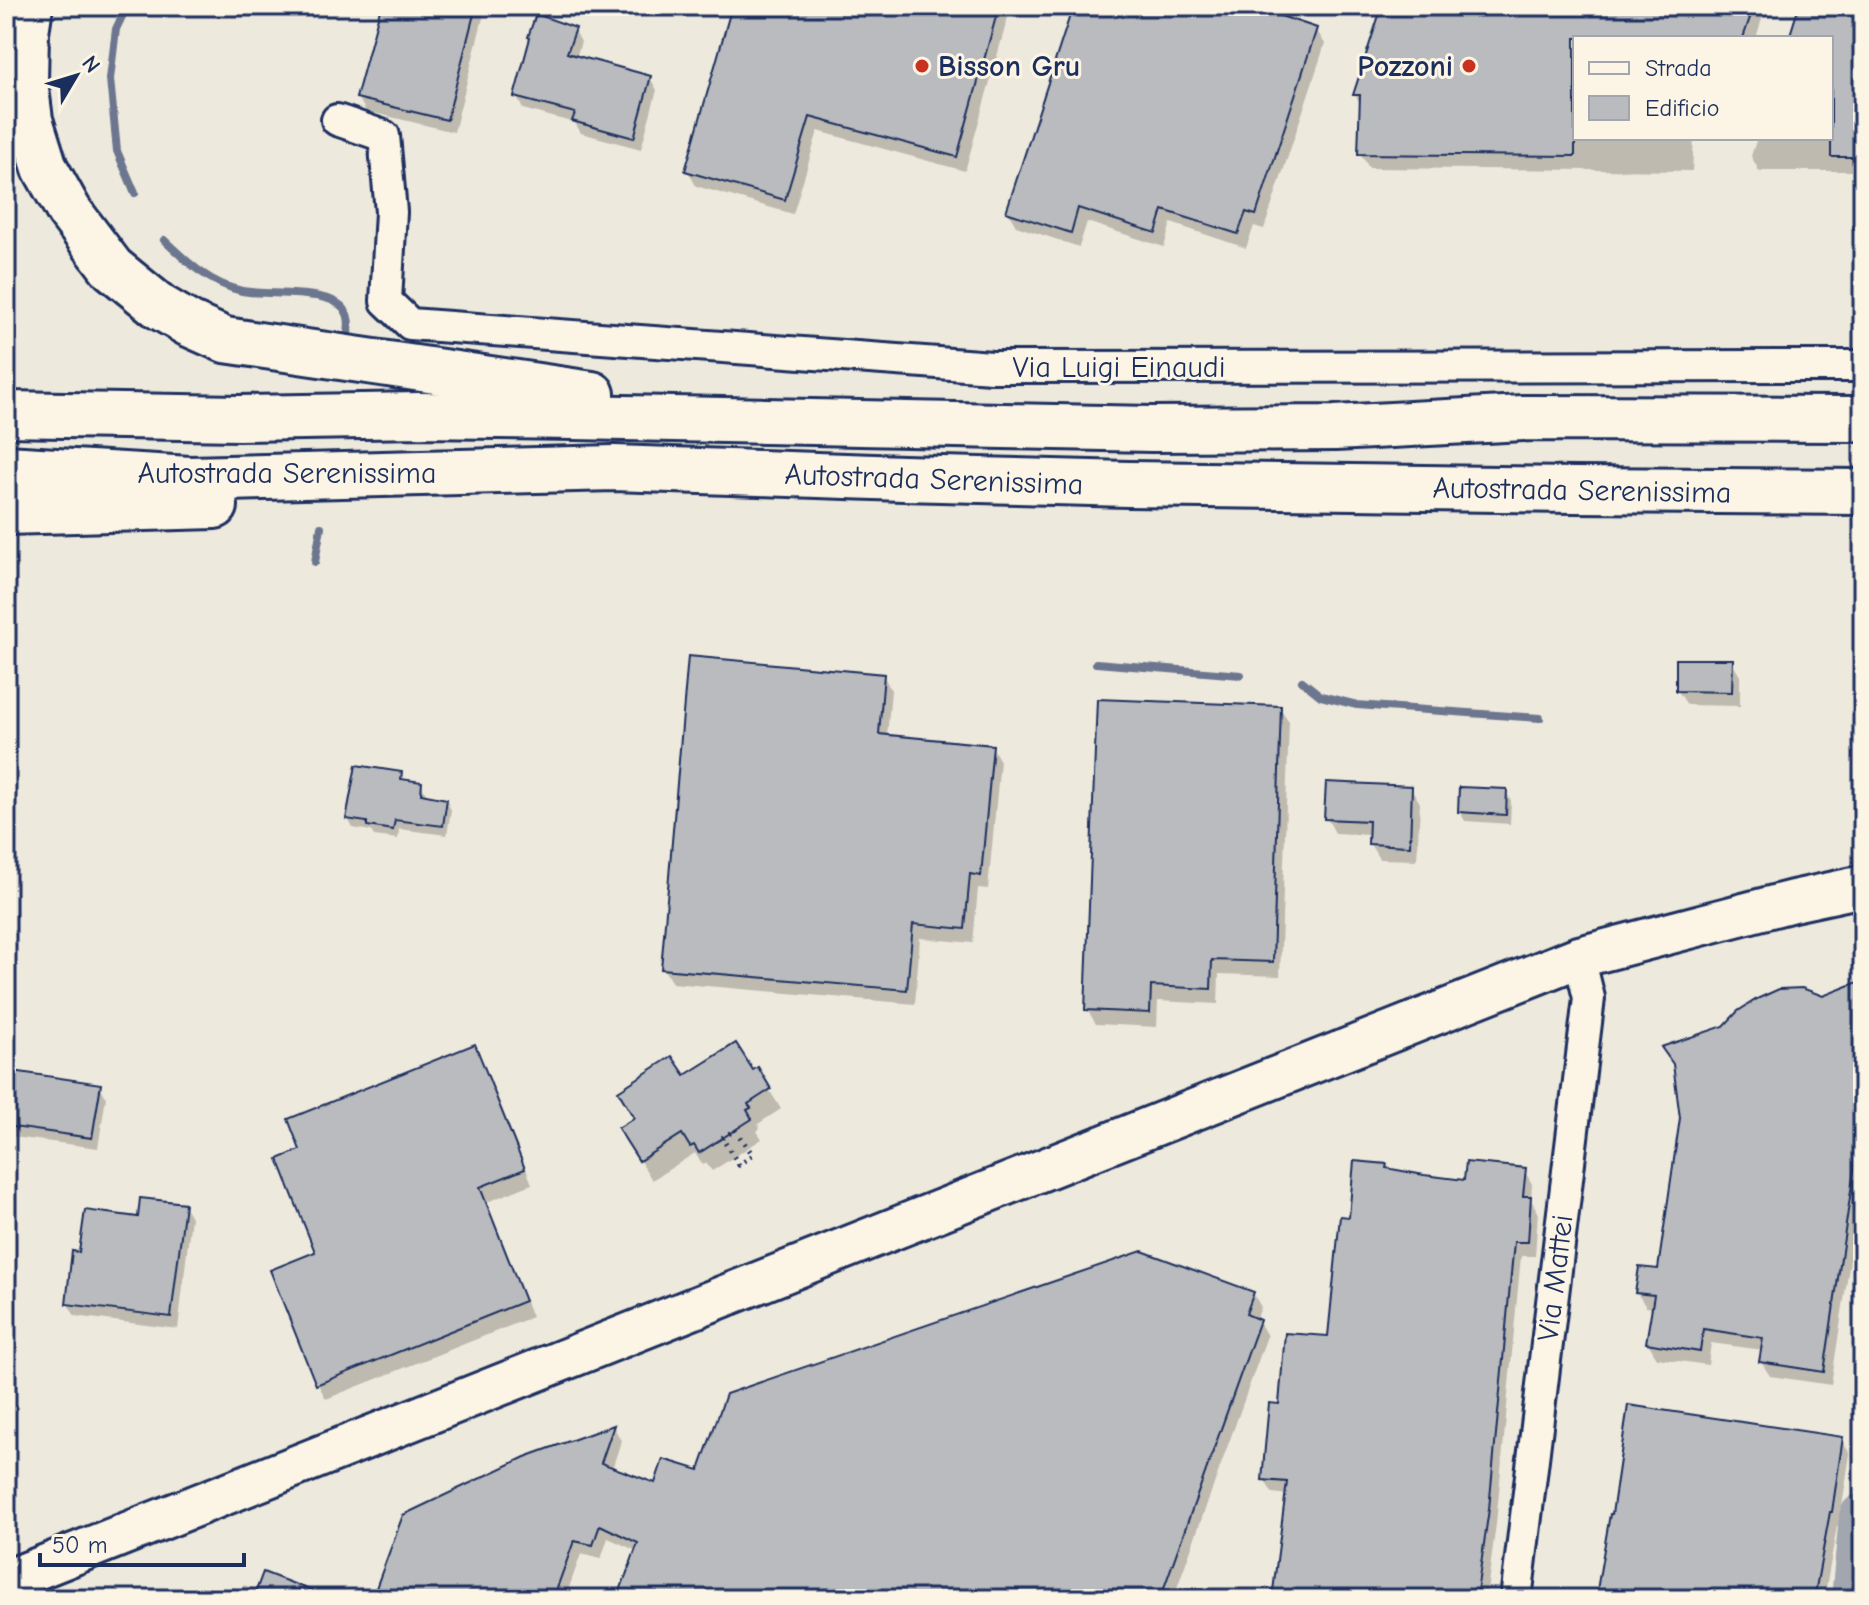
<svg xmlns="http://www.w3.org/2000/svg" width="1869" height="1605" viewBox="0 0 1869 1605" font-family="'Comic Neue',sans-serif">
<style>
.shadow{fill:#0003}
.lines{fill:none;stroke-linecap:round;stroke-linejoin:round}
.stream{stroke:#6c778f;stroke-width:8}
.river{stroke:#a2a7af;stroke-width:48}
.building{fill:#babbbe;stroke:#1b2f5e;stroke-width:2}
.minor-casing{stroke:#1b2f5e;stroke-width:36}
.major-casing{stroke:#1b2f5e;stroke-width:46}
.highway-casing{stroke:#1b2f5e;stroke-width:50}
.path{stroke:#1b2f5e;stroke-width:5;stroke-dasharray:2 6;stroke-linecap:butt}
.minor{stroke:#fcf5e5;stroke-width:30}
.major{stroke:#fcf5e5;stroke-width:40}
.highway{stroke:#fcf5e5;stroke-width:44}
.poi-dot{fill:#c8321e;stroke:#fcf5e5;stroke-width:3}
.labels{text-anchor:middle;stroke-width:6;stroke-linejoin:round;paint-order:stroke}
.poi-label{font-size:30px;font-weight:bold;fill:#1b2f5e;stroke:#fcf5e5;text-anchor:start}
.street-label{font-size:30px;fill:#1b2f5e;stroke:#fcf5e5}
</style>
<rect width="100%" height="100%" fill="#eee9dd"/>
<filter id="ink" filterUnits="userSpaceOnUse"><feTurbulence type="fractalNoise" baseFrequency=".0125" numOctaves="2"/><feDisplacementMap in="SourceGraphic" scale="16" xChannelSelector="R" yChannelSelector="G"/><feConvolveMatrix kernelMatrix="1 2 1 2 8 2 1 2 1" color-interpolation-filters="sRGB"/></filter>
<g filter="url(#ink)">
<g class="shadow">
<path d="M383 6H486L454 132 366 111 358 98Z"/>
<path d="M734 6H1011L965 171 818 131 793 214 696 186 688 171Z"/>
<path d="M1075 6H1244L1316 29 1325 44 1264 229 1254 226 1246 248 1171 223 1164 247 1087 222 1079 247 1016 226 1008 212Z"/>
<path d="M1384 6H1766L1756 38H1575V138H1694L1692 171 1369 168 1360 153 1362 106 1355 95Z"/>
<path d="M1802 6H1863V171H1759L1751 156 1757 138H1831V38H1791Z"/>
<path d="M574 29 581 42 576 58 650 78 657 90 641 149 581 133 575 123 523 109 516 96Z"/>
<path d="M1731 661 1740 676V706L1687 705 1678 691Z"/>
<path d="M883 675 891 690 887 737 992 747 1000 761 988 889 978 888 973 943 920 938 915 1004 672 983 663 968Z"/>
<path d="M1280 708 1289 722 1280 976 1219 974 1218 1004 1158 1001 1157 1027 1096 1024 1087 1009Z"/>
<path d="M400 774 404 781 421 784 426 794V797L446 800 451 810 447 835 399 829 398 839 374 836 371 831 353 828 348 819Z"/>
<path d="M1411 788 1420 803 1417 860 1379 859 1370 844 1371 835 1335 833 1327 818Z"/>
<path d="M1506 791 1511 801 1510 824 1465 821 1460 812Z"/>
<path d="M1863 983V1175L1831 1385 1770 1376 1761 1362 1763 1350 1711 1343 1708 1365 1657 1358 1648 1343 1654 1308 1646 1307 1637 1293 1659 1271 1824 999Z"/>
<path d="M474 1047 483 1061 532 1184 487 1202 532 1317 326 1399 318 1384 317 1253 303 1151Z"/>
<path d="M757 1070 781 1109 758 1124 760 1128 757 1131 762 1139 712 1171 706 1163 703 1165 695 1153 652 1180 632 1148 685 1078 752 1073Z"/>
<path d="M6 1072 100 1086 106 1097 98 1148 6 1136Z"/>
<path d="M1386 1166 1388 1170 1466 1182 1524 1170 1532 1184 1531 1200 1538 1212 1535 1256H1521L1496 1524 1486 1599H1274L1288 1495 1272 1493 1264 1479 1281 1406 1330 1338 1351 1219Z"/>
<path d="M184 1205 191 1217 178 1329 75 1316 68 1304 139 1219Z"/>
<path d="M1253 1293 1261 1307 1256 1321 1259 1322 1267 1336 1173 1599H619L637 1551 608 1538 601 1559 581 1554 565 1599H374L525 1459 614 1427 621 1441 612 1469 656 1485 700 1473Z"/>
<path d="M1841 1439 1850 1454 1839 1526H1837L1824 1599H1605L1599 1589Z"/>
<path d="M244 1585 258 1590 306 1599H228L232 1587 240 1590Z"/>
</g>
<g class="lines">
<g class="stream">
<path d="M127 6 116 29 110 79 117 151 135 193"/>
<path d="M164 240C187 262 210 284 242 291 267 296 330 288 345 310 350 318 349 325 348 334"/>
<path d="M315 562 321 527"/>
<path d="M1096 663 1241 675"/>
<path d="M1302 681 1321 696 1357 705 1540 718"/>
</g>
<path class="river" d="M1855 1599 1863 1517"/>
</g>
<g class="building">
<path d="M381 6H476L447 120 356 98Z"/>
<path d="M732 6H999L957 157 810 117 785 200 685 171Z"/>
<path d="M1073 6H1251L1317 28 1256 215 1246 212 1238 234 1163 210 1156 233 1078 208 1071 233 1006 212Z"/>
<path d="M1382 6H1754L1743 38H1575V156L1358 154 1360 95H1353Z"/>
<path d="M1799 6H1863V157H1831V38H1789Z"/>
<path d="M536 14 576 28 567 53 651 76 634 138 572 121 575 113 514 97 530 38 528 37Z"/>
<path d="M688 656 884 674 879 734 993 745 981 876 970 874 965 929 913 924 907 990 661 969Z"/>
<path d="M1676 659H1733L1732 692 1676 691Z"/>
<path d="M1097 699 1281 706 1273 962 1212 960 1211 989 1151 986 1150 1013 1085 1010Z"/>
<path d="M356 765 402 772 401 779 422 782 421 794 447 799 443 826 395 820 393 830 367 826V822L346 819Z"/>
<path d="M1326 782 1412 786 1410 846 1368 844 1369 821 1324 819Z"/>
<path d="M1459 787 1507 789 1506 815 1458 812Z"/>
<path d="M1863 980V1110L1824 1372 1759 1362 1763 1338 1703 1329 1700 1352 1646 1343 1654 1295 1635 1293 1639 1267 1658 1269 1680 1118 1673 1064 1661 1047 1724 1026 1738 1011 1757 999 1779 989 1802 988 1823 996Z"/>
<path d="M736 1043 753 1070 758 1067 771 1089 748 1104 751 1108 747 1110 752 1119 699 1153 694 1145 690 1147 682 1134 639 1161 618 1128 634 1118 618 1091 672 1056 685 1075Z"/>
<path d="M475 1044 525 1169 480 1187 525 1301 316 1385 270 1270 315 1252 278 1159 300 1150 288 1119Z"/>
<path d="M6 1070 101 1084 92 1138 6 1126Z"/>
<path d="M1354 1161 1387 1164 1386 1168 1424 1175 1464 1180 1466 1162 1526 1168 1523 1196H1531L1528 1242H1514L1489 1509 1476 1599H1272L1287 1482 1262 1480 1269 1403 1279 1404 1285 1333 1328 1336 1340 1216 1349 1217Z"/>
<path d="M140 1198 185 1203 171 1317 66 1304 72 1251 79 1252 85 1210 138 1217Z"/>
<path d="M1142 1251 1254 1292 1246 1314 1260 1320 1160 1599H617L638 1543 600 1525 593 1545 574 1541 553 1599H372L403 1515 525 1457 614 1425 601 1463 655 1483 663 1459 699 1470 726 1394Z"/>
<path d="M1628 1405 1843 1437 1832 1512H1830L1814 1599H1651L1597 1590 1610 1514H1612Z"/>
<path d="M263 1572 328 1597 327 1599H253Z"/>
</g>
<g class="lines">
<g class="minor-casing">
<g id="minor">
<path d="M337 120 384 136 391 212 386 301 410 324 992 367 1863 366"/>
<path d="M1516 1599 1589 998 1579 957"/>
</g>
</g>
<g class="major-casing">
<path id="major" d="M6 1581 1579 957 1793 901 1863 886"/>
</g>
<g class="highway-casing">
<g id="highway">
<path d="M30 6 26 32 25 81 30 120 45 168 69 211 112 268 160 307 189 324 225 340 592 394"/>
<path d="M6 414 239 418 420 415 575 417 1152 429 1335 428 1523 418 1863 419"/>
<path d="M6 468 190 479 614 468 903 478 1128 484 1575 490 1863 492"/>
<path d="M6 512 215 506"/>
</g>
</g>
<path class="path" d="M735 1130 753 1155 739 1165 722 1138Z"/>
<use href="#minor" class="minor"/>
<use href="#major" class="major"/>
<use href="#highway" class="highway"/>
</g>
</g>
<g class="poi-dot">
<circle cx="922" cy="66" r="8"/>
<circle cx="1469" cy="66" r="8"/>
</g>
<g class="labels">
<g class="poi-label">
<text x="938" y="76">Bisson Gru</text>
<text x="1453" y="76" text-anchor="end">Pozzoni</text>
</g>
<g class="street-label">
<text x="1119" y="377">Via Luigi Einaudi</text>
<text x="287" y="483">Autostrada Serenissima</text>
<text transform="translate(934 479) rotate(2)" y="10">Autostrada Serenissima</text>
<text transform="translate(1582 490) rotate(1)" y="10">Autostrada Serenissima</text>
<text transform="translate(1555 1278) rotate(-83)" y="10">Via Mattei</text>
</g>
</g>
<rect width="1869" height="1605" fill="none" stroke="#fcf5e5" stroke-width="32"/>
<rect x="16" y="16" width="1837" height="1573" fill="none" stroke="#1b2f5e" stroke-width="3" filter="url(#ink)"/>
<rect x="1573" y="36" width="260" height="104" fill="#fcf5e5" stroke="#a2a6af" stroke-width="2"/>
<rect x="1589" y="62" width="40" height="12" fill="#fcf5e5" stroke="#a2a6af" stroke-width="2"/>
<text x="1645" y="76" font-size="24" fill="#1b2f5e">Strada</text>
<rect x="1589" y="96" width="40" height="24" fill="#babbbe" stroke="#a2a6af" stroke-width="2"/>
<text x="1645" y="116" font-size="24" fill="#1b2f5e">Edificio</text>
<g transform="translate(76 76) rotate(52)" stroke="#fcf5e5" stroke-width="6" paint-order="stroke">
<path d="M0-6L14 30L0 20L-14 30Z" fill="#1b2f5e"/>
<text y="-12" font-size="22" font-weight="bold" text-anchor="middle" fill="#1b2f5e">N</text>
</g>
<path d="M40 1553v12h204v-12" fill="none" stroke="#1b2f5e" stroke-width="4"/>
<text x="52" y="1553" font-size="24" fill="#1b2f5e" stroke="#fcf5e5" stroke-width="6" paint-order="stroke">50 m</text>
</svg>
